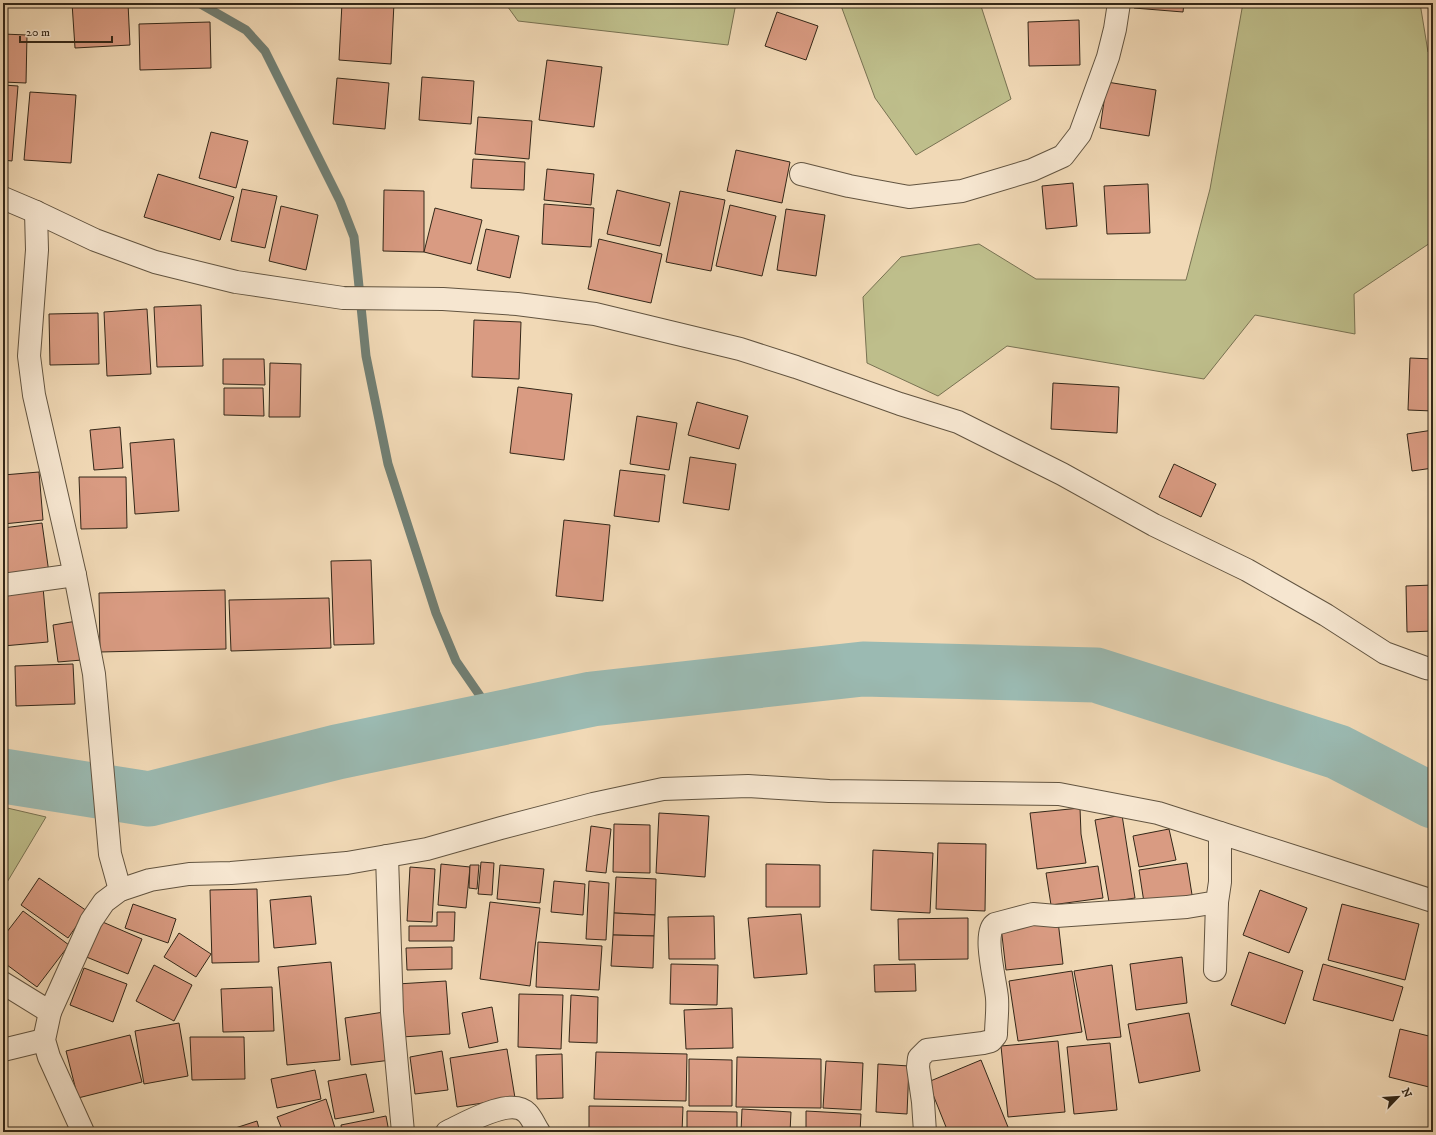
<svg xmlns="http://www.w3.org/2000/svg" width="1436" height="1135" viewBox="0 0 1436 1135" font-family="'IM FELL DW Pica',serif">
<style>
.green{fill:#bebe8b;stroke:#787252}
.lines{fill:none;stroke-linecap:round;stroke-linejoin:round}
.stream{stroke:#717f74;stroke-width:9}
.river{stroke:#9bbab2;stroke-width:55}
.building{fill:#d99b82;stroke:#332718}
.minor-casing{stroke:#625440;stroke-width:24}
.minor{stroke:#f6e6d0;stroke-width:22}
</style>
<rect width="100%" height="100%" fill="#f1d9b6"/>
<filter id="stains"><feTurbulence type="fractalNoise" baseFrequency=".005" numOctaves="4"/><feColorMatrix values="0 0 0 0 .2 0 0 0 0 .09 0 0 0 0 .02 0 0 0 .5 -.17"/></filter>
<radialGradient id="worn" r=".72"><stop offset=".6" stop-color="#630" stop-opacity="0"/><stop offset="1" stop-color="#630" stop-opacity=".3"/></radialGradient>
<g class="green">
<path d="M505 3H736L728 45 518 21Z"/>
<path d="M840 3H980L1011 99 916 155 875 98Z"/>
<path d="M1243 3H1420L1428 52 1433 53V241L1354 294 1355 334 1255 315 1204 379 1007 346 938 396 867 363 863 297 901 257 979 244 1036 279 1186 280 1210 189Z"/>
<path d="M3 807 46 817 3 889Z"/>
</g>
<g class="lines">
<path class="stream" d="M199 3 246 30 265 51 340 201 354 237 366 356 388 464 436 613 456 661 485 703 498 719"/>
<path class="river" d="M3 776 149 799 337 752 592 699 863 669 1096 675 1338 752 1433 801"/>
</g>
<g class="building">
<path d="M72 3H128L130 45 75 48Z"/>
<path d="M342 3H394L391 64 339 60Z"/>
<path d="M1134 3H1184L1183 12 1134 8Z"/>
<path d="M777 12 818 26 806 60 765 46Z"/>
<path d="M1079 20 1080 65 1029 66 1028 22Z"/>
<path d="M210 22 211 68 140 70 139 24Z"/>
<path d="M3 34 27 35 26 83 3 82Z"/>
<path d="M547 60 602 67 594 127 539 120Z"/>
<path d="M422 77 474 81 471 124 419 120Z"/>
<path d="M337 78 389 83 385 129 333 124Z"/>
<path d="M1107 82 1156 90 1149 136 1100 128Z"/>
<path d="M3 85 18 86 12 161 3 160Z"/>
<path d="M30 92 76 95 71 163 24 160Z"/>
<path d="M478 117 532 121 529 159 475 154Z"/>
<path d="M211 132 248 141 236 188 199 178Z"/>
<path d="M736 150 790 162 782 203 727 191Z"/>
<path d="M473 159 525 162 524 190 471 188Z"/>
<path d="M547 169 594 174 591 205 544 200Z"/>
<path d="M158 174 234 197 220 240 144 217Z"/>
<path d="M1073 183 1077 226 1046 229 1042 186Z"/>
<path d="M1148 184 1150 233 1107 234 1104 186Z"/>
<path d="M242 189 277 196 265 248 231 241Z"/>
<path d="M384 190 424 191V252L383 251Z"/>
<path d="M617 190 670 203 660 246 607 234Z"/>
<path d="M680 191 725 200 711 271 666 262Z"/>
<path d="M544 204 594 208 591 247 542 244Z"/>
<path d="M730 205 776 216 762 276 716 266Z"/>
<path d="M281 206 318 215 306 270 269 261Z"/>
<path d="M435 208 482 220 471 264 424 252Z"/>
<path d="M786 209 825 215 816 276 777 270Z"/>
<path d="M486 229 519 236 510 278 477 270Z"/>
<path d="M599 239 662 254 651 303 588 289Z"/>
<path d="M201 305 203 366 157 367 154 307Z"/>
<path d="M147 309 151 374 107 376 104 312Z"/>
<path d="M98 313 99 364 50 365 49 314Z"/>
<path d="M474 320 521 322 519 379 472 377Z"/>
<path d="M1410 358 1433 359V411L1408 410Z"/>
<path d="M223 359H264L265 385 223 384Z"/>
<path d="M270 363 301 364 300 417H269Z"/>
<path d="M1053 383 1119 387 1117 433 1051 429Z"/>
<path d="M518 387 572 394 564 460 510 453Z"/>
<path d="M224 388H263L264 416 224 415Z"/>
<path d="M697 402 748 416 739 449 688 435Z"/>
<path d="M637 416 677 423 669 470 630 464Z"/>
<path d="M120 427 123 468 94 470 90 430Z"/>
<path d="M1433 430V468L1412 471 1407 434Z"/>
<path d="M174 439 179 511 135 514 130 443Z"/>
<path d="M690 457 736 464 729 510 683 503Z"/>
<path d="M1174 464 1216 484 1201 517 1159 497Z"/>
<path d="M620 470 665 475 659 522 614 516Z"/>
<path d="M39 472 43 520 3 524V475Z"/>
<path d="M79 477H126L127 528 81 529Z"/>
<path d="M564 520 610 525 603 601 556 596Z"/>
<path d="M42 523 49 573 3 578V528Z"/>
<path d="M371 560 374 644 334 645 331 561Z"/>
<path d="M1433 585V631L1407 632 1406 586Z"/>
<path d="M43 587 48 642 3 646V590Z"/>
<path d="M225 590 226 649 100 652 99 593Z"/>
<path d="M329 598 331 648 231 651 229 600Z"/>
<path d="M77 621 82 660 58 662 53 625Z"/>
<path d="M73 664 75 704 16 706 15 666Z"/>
<path d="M1080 808 1081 834 1086 863 1037 869 1030 813Z"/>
<path d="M659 813 709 816 705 877 656 873Z"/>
<path d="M1122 815 1135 898 1109 902 1095 820Z"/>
<path d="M614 824 650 825V873L613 872Z"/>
<path d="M591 826 611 829 606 873 586 871Z"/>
<path d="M1169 829 1176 860 1139 867 1133 836Z"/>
<path d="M938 843 986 844 985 911 936 909Z"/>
<path d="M873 850 933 853 930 913 871 910Z"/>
<path d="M481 862 494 863 492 895 478 894Z"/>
<path d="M1187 863 1193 901 1145 909 1139 870Z"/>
<path d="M441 864 470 867 466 908 438 905Z"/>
<path d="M766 864 820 865V907H766Z"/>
<path d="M470 865H479L477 889 469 888Z"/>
<path d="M500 865 544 869 540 903 497 899Z"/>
<path d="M1098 866 1103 898 1051 905 1046 873Z"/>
<path d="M410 867 435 869 432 922 407 921Z"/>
<path d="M616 877 656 879 655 915 614 913Z"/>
<path d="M39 878 87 911 68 938 21 905Z"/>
<path d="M554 881 585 884 583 915 551 912Z"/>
<path d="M589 881 609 883 606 940 586 939Z"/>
<path d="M257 889 259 962 212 963 210 890Z"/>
<path d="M1260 890 1307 908 1289 953 1243 935Z"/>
<path d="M311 896 316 944 274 948 270 900Z"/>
<path d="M490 902 540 908 530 986 480 979Z"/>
<path d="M133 904 176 919 168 943 125 928Z"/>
<path d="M1342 904 1419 924 1405 980 1328 960Z"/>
<path d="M23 911 69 945 37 987 3 962V937Z"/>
<path d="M437 912H455L454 941H409V926H437Z"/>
<path d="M614 913 655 915 654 936 613 935Z"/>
<path d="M801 914 807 974 754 978 748 918Z"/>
<path d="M714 916 715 959H669L668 917Z"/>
<path d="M968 918V959L899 960 898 919Z"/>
<path d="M98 920 142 939 128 974 84 956Z"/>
<path d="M1058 921 1063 964 1006 970 1001 927Z"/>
<path d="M179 933 211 954 196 977 164 957Z"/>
<path d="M613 935 654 936 653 968 611 966Z"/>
<path d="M538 942 602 946 599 990 536 987Z"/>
<path d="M452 947V969L407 970 406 948Z"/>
<path d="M1249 952 1303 971 1285 1024 1231 1005Z"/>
<path d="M1182 957 1187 1003 1136 1010 1130 964Z"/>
<path d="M331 962 340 1060 287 1065 278 967Z"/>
<path d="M671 964 718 965 717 1005 670 1004Z"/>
<path d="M915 964 916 991 875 992 874 965Z"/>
<path d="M1323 964 1403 987 1393 1021 1313 1000Z"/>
<path d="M154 965 192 985 174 1021 136 1001Z"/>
<path d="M1112 965 1121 1037 1087 1040 1074 971Z"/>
<path d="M84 968 127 984 113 1022 70 1005Z"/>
<path d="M1072 971 1082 1032 1018 1041 1009 981Z"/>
<path d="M446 981 450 1034 401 1037 397 984Z"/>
<path d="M272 987 274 1031 223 1032 221 989Z"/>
<path d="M519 994 563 995 561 1049 518 1047Z"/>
<path d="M571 995 598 997 597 1043 569 1042Z"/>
<path d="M492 1007 498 1042 469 1048 462 1013Z"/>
<path d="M732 1008 733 1048 686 1049 684 1010Z"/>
<path d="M384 1012 391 1060 351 1065 345 1018Z"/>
<path d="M1189 1013 1200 1071 1139 1083 1128 1024Z"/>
<path d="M179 1023 188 1076 144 1084 135 1031Z"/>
<path d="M1400 1029 1433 1037V1088L1389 1077Z"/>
<path d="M130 1035 142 1082 78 1098 66 1051Z"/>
<path d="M190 1037H244L245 1079 192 1080Z"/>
<path d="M1058 1041 1065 1112 1008 1117 1001 1046Z"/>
<path d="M1110 1043 1117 1110 1074 1114 1067 1047Z"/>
<path d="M507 1049 515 1098 457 1107 450 1058Z"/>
<path d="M442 1051 448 1090 415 1094 410 1057Z"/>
<path d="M596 1052 687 1054 686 1101 594 1099Z"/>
<path d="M562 1054 563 1098 537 1099 536 1055Z"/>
<path d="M737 1057 821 1059V1108L736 1107Z"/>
<path d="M689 1059 732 1060V1106H689Z"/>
<path d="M981 1060 1010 1132H948L928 1082Z"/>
<path d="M826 1061 863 1063 861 1110 823 1108Z"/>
<path d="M878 1064 909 1066 907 1114 876 1112Z"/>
<path d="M315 1070 321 1099 277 1108 271 1079Z"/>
<path d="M366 1074 374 1112 335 1119 328 1081Z"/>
<path d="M326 1099 335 1128 323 1132H283L277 1117Z"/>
<path d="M589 1106 683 1107 682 1132H589Z"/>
<path d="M742 1109 791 1112 790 1132H741Z"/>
<path d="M687 1111 737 1112V1132H687Z"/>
<path d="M806 1111 861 1114 860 1132H806Z"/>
<path d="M386 1116 389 1132H342L341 1125Z"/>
<path d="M257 1121 260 1132H223Z"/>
</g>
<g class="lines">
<g class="minor-casing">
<g id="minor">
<path d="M801 174 849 186 909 197 962 191 1032 170 1063 156 1080 134 1108 57 1115 29 1119 3"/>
<path d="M3 198 36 212 95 240 155 262 236 282 343 298 443 299 517 304 595 314 740 349 796 367 900 404 958 422 1062 474 1154 525 1247 570 1326 615 1385 653 1426 668 1433 669"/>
<path d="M36 212 37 250 29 356 34 395 75 575 94 674 110 854 120 890"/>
<path d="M3 585 75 575"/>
<path d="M387 856 392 1012 403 1132"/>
<path d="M1215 970 1217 902"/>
<path d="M3 983 50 1012 91 921 104 902 120 890 150 880 189 874 231 873 347 863 427 849 501 828 593 804 663 789 748 786 829 791 1059 794 1158 813 1433 901"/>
<path d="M50 1012 44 1040 49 1057 83 1132"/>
<path d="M3 1050 44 1040"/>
<path d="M447 1132C464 1124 511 1096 527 1113 532 1118 535 1126 539 1132"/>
<path d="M925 1132 923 1102 918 1067 919 1058 927 1050 983 1043 991 1041 996 1035C996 1023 998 1010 997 998 996 983 982 932 995 924L1033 914 1056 916 1187 907 1217 902 1220 882V833"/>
</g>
</g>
<use href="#minor" class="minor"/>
</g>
<rect width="1436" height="1135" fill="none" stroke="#f1d9b6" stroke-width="16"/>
<rect x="4" y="4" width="1428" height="1127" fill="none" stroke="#332718" stroke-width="2"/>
<rect x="8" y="8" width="1420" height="1119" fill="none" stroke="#332718"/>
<g transform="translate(1398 1097) rotate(65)" stroke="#f6e6d0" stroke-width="3" paint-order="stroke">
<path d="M0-3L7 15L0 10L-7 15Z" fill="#332718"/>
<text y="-6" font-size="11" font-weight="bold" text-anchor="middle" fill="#332718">N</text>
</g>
<path d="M20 36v6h92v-6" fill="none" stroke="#332718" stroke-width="2"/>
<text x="26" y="36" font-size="12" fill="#332718" stroke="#f6e6d0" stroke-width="3" paint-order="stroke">20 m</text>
<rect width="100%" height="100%" filter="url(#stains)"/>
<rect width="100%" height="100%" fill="url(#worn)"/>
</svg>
